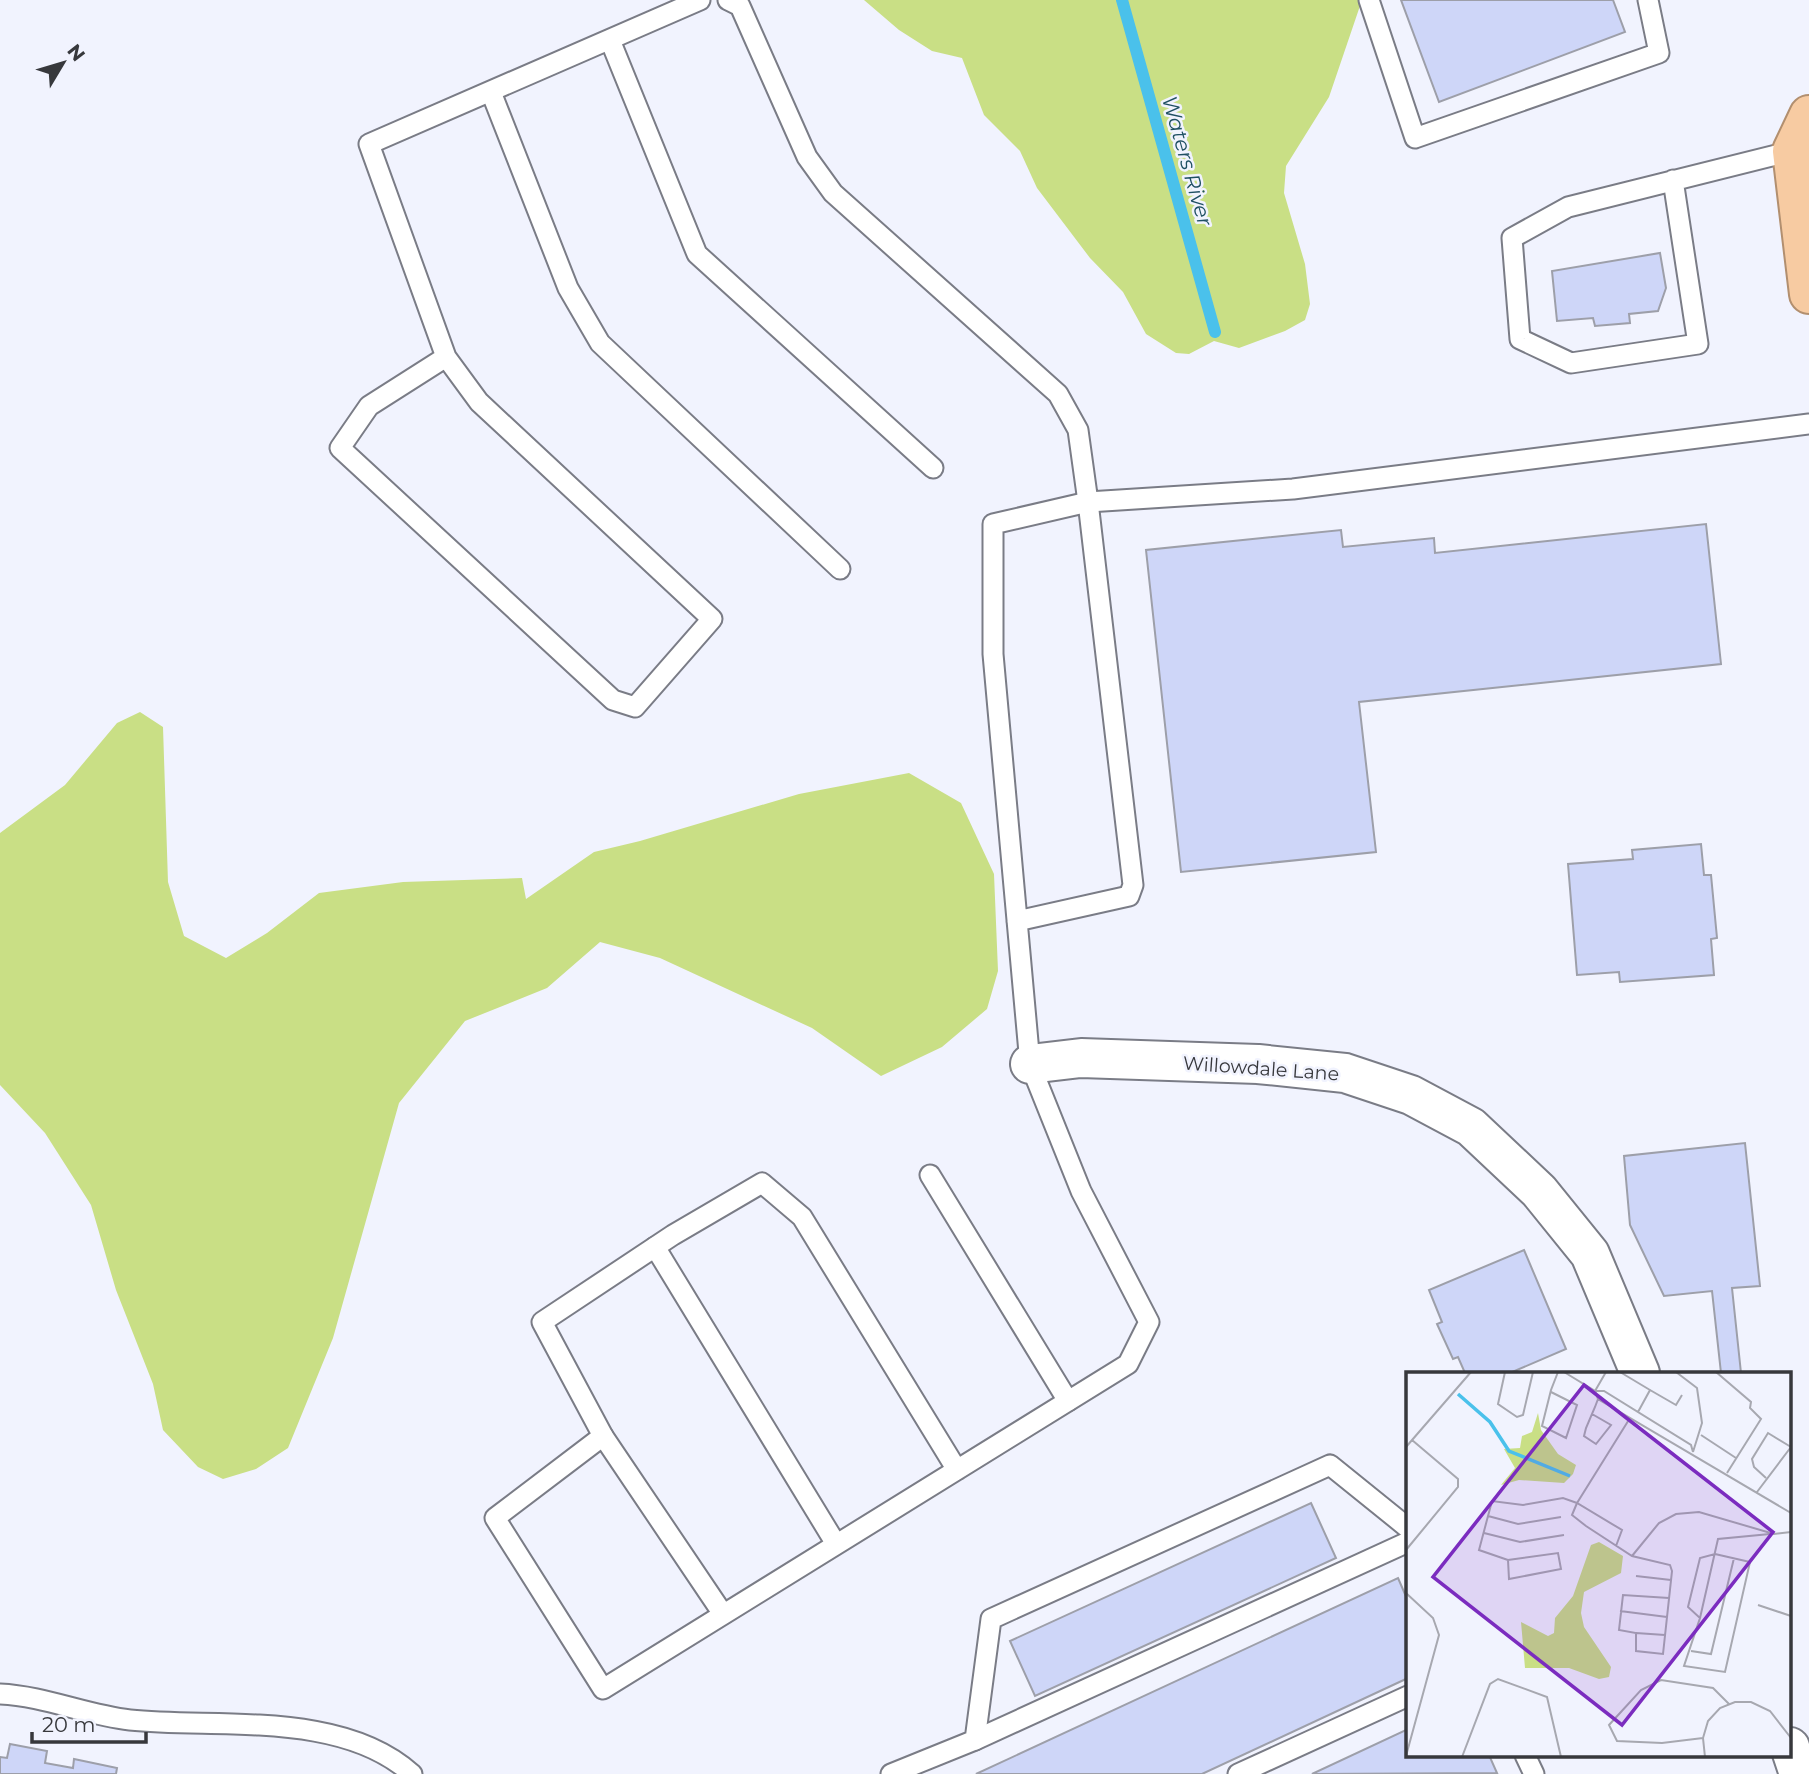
<svg xmlns="http://www.w3.org/2000/svg" width="1809" height="1774" viewBox="0 0 1809 1774" font-family="Montserrat,sans-serif">
<style>
.green{fill:#c9df85}
.lines{fill:none;stroke-linecap:round;stroke-linejoin:round}
.stream{stroke:#4ac1eb;stroke-width:12}
.building{fill:#ced6f8;stroke:#9d9fa9;stroke-width:2}
.service-casing{stroke:#7a7c86;stroke-width:23}
.minor-casing{stroke:#7a7c86;stroke-width:42}
.trunk-casing{stroke:#b28f6f;stroke-width:42}
.service{stroke:#fff;stroke-width:19}
.minor{stroke:#fff;stroke-width:38}
.trunk{stroke:#f7cba2;stroke-width:38}
.labels{text-anchor:middle;stroke-width:5;stroke-linejoin:round;paint-order:stroke}
.street-label{font-size:19px;fill:#37383c;stroke:#f1f3fe}
.water-label{font-size:21px;font-style:italic;fill:#1f5062;stroke:#f1f3fe}
.inset-river{fill:none;stroke:#4ac1eb;stroke-width:3.5}
.inset-road{fill:none;stroke:#a7a8b0;stroke-width:2}
.view{fill:#7b2cbf;fill-opacity:0.15;stroke:#7b2cbf;stroke-width:3.5}
.inset-edge{fill:none;stroke:#37383c;stroke-width:3.5}
</style>
<rect width="100%" height="100%" fill="#f1f3fe"/>
<g class="green">
<path d="M864 0H1362L1329 97 1286 166 1284 193 1305 264 1310 304 1305 320 1285 331 1239 348 1214 341 1189 354 1176 353 1146 334 1123 292 1090 258 1037 188 1020 151 984 115 962 58 932 51 899 30Z"/>
<path d="M140 712 163 727 168 882 184 936 226 958 267 933 319 893 403 882 522 878 526 899 594 852 640 841 799 794 909 773 961 803 994 874 998 971 987 1009 942 1047 881 1076 812 1028 660 958 600 942 547 988 465 1021 399 1103 333 1338 288 1448 256 1469 223 1479 198 1467 163 1430 153 1384 116 1290 91 1205 45 1133 0 1085V833L65 785 117 723Z"/>
</g>
<g class="lines">
<path class="stream" d="M1122 0 1215 332"/>
</g>
<g class="building">
<path d="M1401 0H1613L1625 32 1439 102Z"/>
<path d="M1660 253 1666 288 1658 311 1629 314 1630 323 1595 326 1593 318 1557 321 1552 271Z"/>
<path d="M1706 524 1721 664 1359 702 1376 852 1181 872 1146 550 1341 530 1343 547 1434 538 1435 553Z"/>
<path d="M1701 844 1704 875H1711L1717 938 1711 939 1714 975 1620 982 1619 972 1577 975 1568 864 1633 859 1632 850Z"/>
<path d="M1745 1143 1760 1286 1732 1288 1741 1373H1721L1712 1291 1664 1296 1630 1225 1624 1156Z"/>
<path d="M1524 1250 1566 1349 1510 1373H1465L1458 1357 1453 1359 1437 1324 1442 1322 1429 1290Z"/>
<path d="M1311 1503 1336 1558 1035 1696 1010 1641Z"/>
<path d="M1398 1578 1408 1601V1678L1202 1774H976Z"/>
<path d="M1408 1729V1755H1489L1497 1773 1312 1774Z"/>
<path d="M10 1744 47 1751 45 1763 73 1768 74 1759 117 1768 116 1774H0V1757L7 1758Z"/>
</g>
<g class="lines">
<g class="service-casing">
<g id="service">
<path d="M728 0 740 6 807 157 833 193 1058 394 1078 430 1088 502 1293 489 1809 424"/>
<path d="M1369 0 1415 138 1659 53 1648 0"/>
<path d="M610 40 697 254 933 468"/>
<path d="M491 92 568 288 600 343 840 569"/>
<path d="M1673 180 1698 344 1571 363 1520 339 1512 238 1568 207 1792 151"/>
<path d="M446 357 369 406 340 448 613 700 635 707 712 619 479 402 446 357 369 144 700 0"/>
<path d="M930 1175 1068 1401"/>
<path d="M655 1247 836 1544"/>
<path d="M603 1436 723 1614"/>
<path d="M957 1470 802 1217 762 1183 673 1235 542 1322 603 1436 495 1518 603 1689 1128 1364 1149 1322 1081 1191 1030 1064 993 654V524L1088 502 1133 885 1129 896 1017 921"/>
<path d="M0 1694C44 1696 86 1715 130 1720 218 1729 341 1710 412 1774"/>
<path d="M975 1740 1408 1542"/>
<path d="M1525 1755 1534 1774"/>
<path d="M891 1774 975 1740 991 1619 1330 1465 1408 1528"/>
<path d="M1238 1774 1408 1696"/>
</g>
</g>
<g class="minor-casing">
<g id="minor">
<path d="M1030 1064 1081 1058 1258 1064 1345 1073 1411 1095 1471 1127 1539 1191 1590 1254 1640 1373"/>
<path d="M1790 1747 1799 1774"/>
</g>
</g>
<g class="trunk-casing">
<path id="trunk" d="M1809 115 1792 151 1809 294"/>
</g>
<use href="#service" class="service"/>
<use href="#minor" class="minor"/>
<use href="#trunk" class="trunk"/>
</g>
<g class="labels">
<g class="street-label">
<text transform="translate(1261 1068) rotate(4)" y="7">Willowdale Lane</text>
</g>
<g class="water-label">
<text transform="translate(1187 161) rotate(74)" y="7">Waters River</text>
</g>
</g>
<g transform="translate(1406 1372)">
<rect width="385" height="385" fill="#f1f3fe"/>
<path d="M132 41 135 58 152 82 170 93 167 102 158 111 113 108 95 113 109 96 98 77 114 76 116 64 126 60ZM193 170 217 184 215 201 178 220 175 241 178 255 205 295 203 305 193 307 163 296H119L115 250 142 264 148 261 149 246 167 224 185 173Z" fill="#c9df85"/>
<path class="inset-river" d="M52 22 84 50 103 79 164 104"/>
<path class="inset-road" d="M99 0 92 32 111 45 117 43 127 0M158 0 189 19 192 27 385 141M214 0 244 18 232 40M270 0 291 16 296 51 287 80M310 0 345 30 344 36 355 47 321 101M244 18 270 33 276 23M189 19 200 0M189 19H198L285 73 287 80M145 20 171 33 160 66 136 54 145 18 152 0M186 42 205 53 190 72 178 64 180 56 189 35 192 27M295 63 330 86M0 75 65 0M360 106 348 95 346 87 362 61 385 75M351 120 385 75M82 144 112 152 155 145M78 161 114 170 158 163M210 174 216 158 171 131 166 143 180 154 226 184 264 193 266 199 257 282 230 279V261L213 258 217 223 263 226M0 178 52 115V107L6 68M309 182 344 190 319 300 278 294 294 246 282 235 294 186ZM226 184 253 151 270 142 293 140 368 162 385 160M102 188 152 181 155 197 103 207 102 188 73 178 86 129 117 133 157 126 171 131 224 46M230 204 265 208M0 221 27 246 33 263 0 384M352 233 385 244M214 239 261 245M294 246 312 167 364 162M230 261 259 263M285 279 305 282 328 186M297 366 256 371 211 369 203 353 235 318 255 308 307 316 323 332M56 385 84 312 92 307 141 325 155 385M299 385 297 366 302 349 314 336 329 330H345L364 339 385 366"/>
<path class="view" d="M178 13 367 160 216 353 27 205Z"/>
<rect width="385" height="385" class="inset-edge"/>
</g>
<g transform="translate(63 63) rotate(52)" stroke="#f1f3fe" stroke-width="5" paint-order="stroke">
<path d="M0-5L12 26L0 18L-12 26Z" fill="#37383c"/>
<text y="-10" font-size="19" font-weight="bold" text-anchor="middle" fill="#37383c">N</text>
</g>
<path d="M32 1732v10h114v-10" fill="none" stroke="#37383c" stroke-width="3.5"/>
<text x="42" y="1732" font-size="21" fill="#37383c" stroke="#f1f3fe" stroke-width="5" paint-order="stroke">20 m</text>
</svg>
